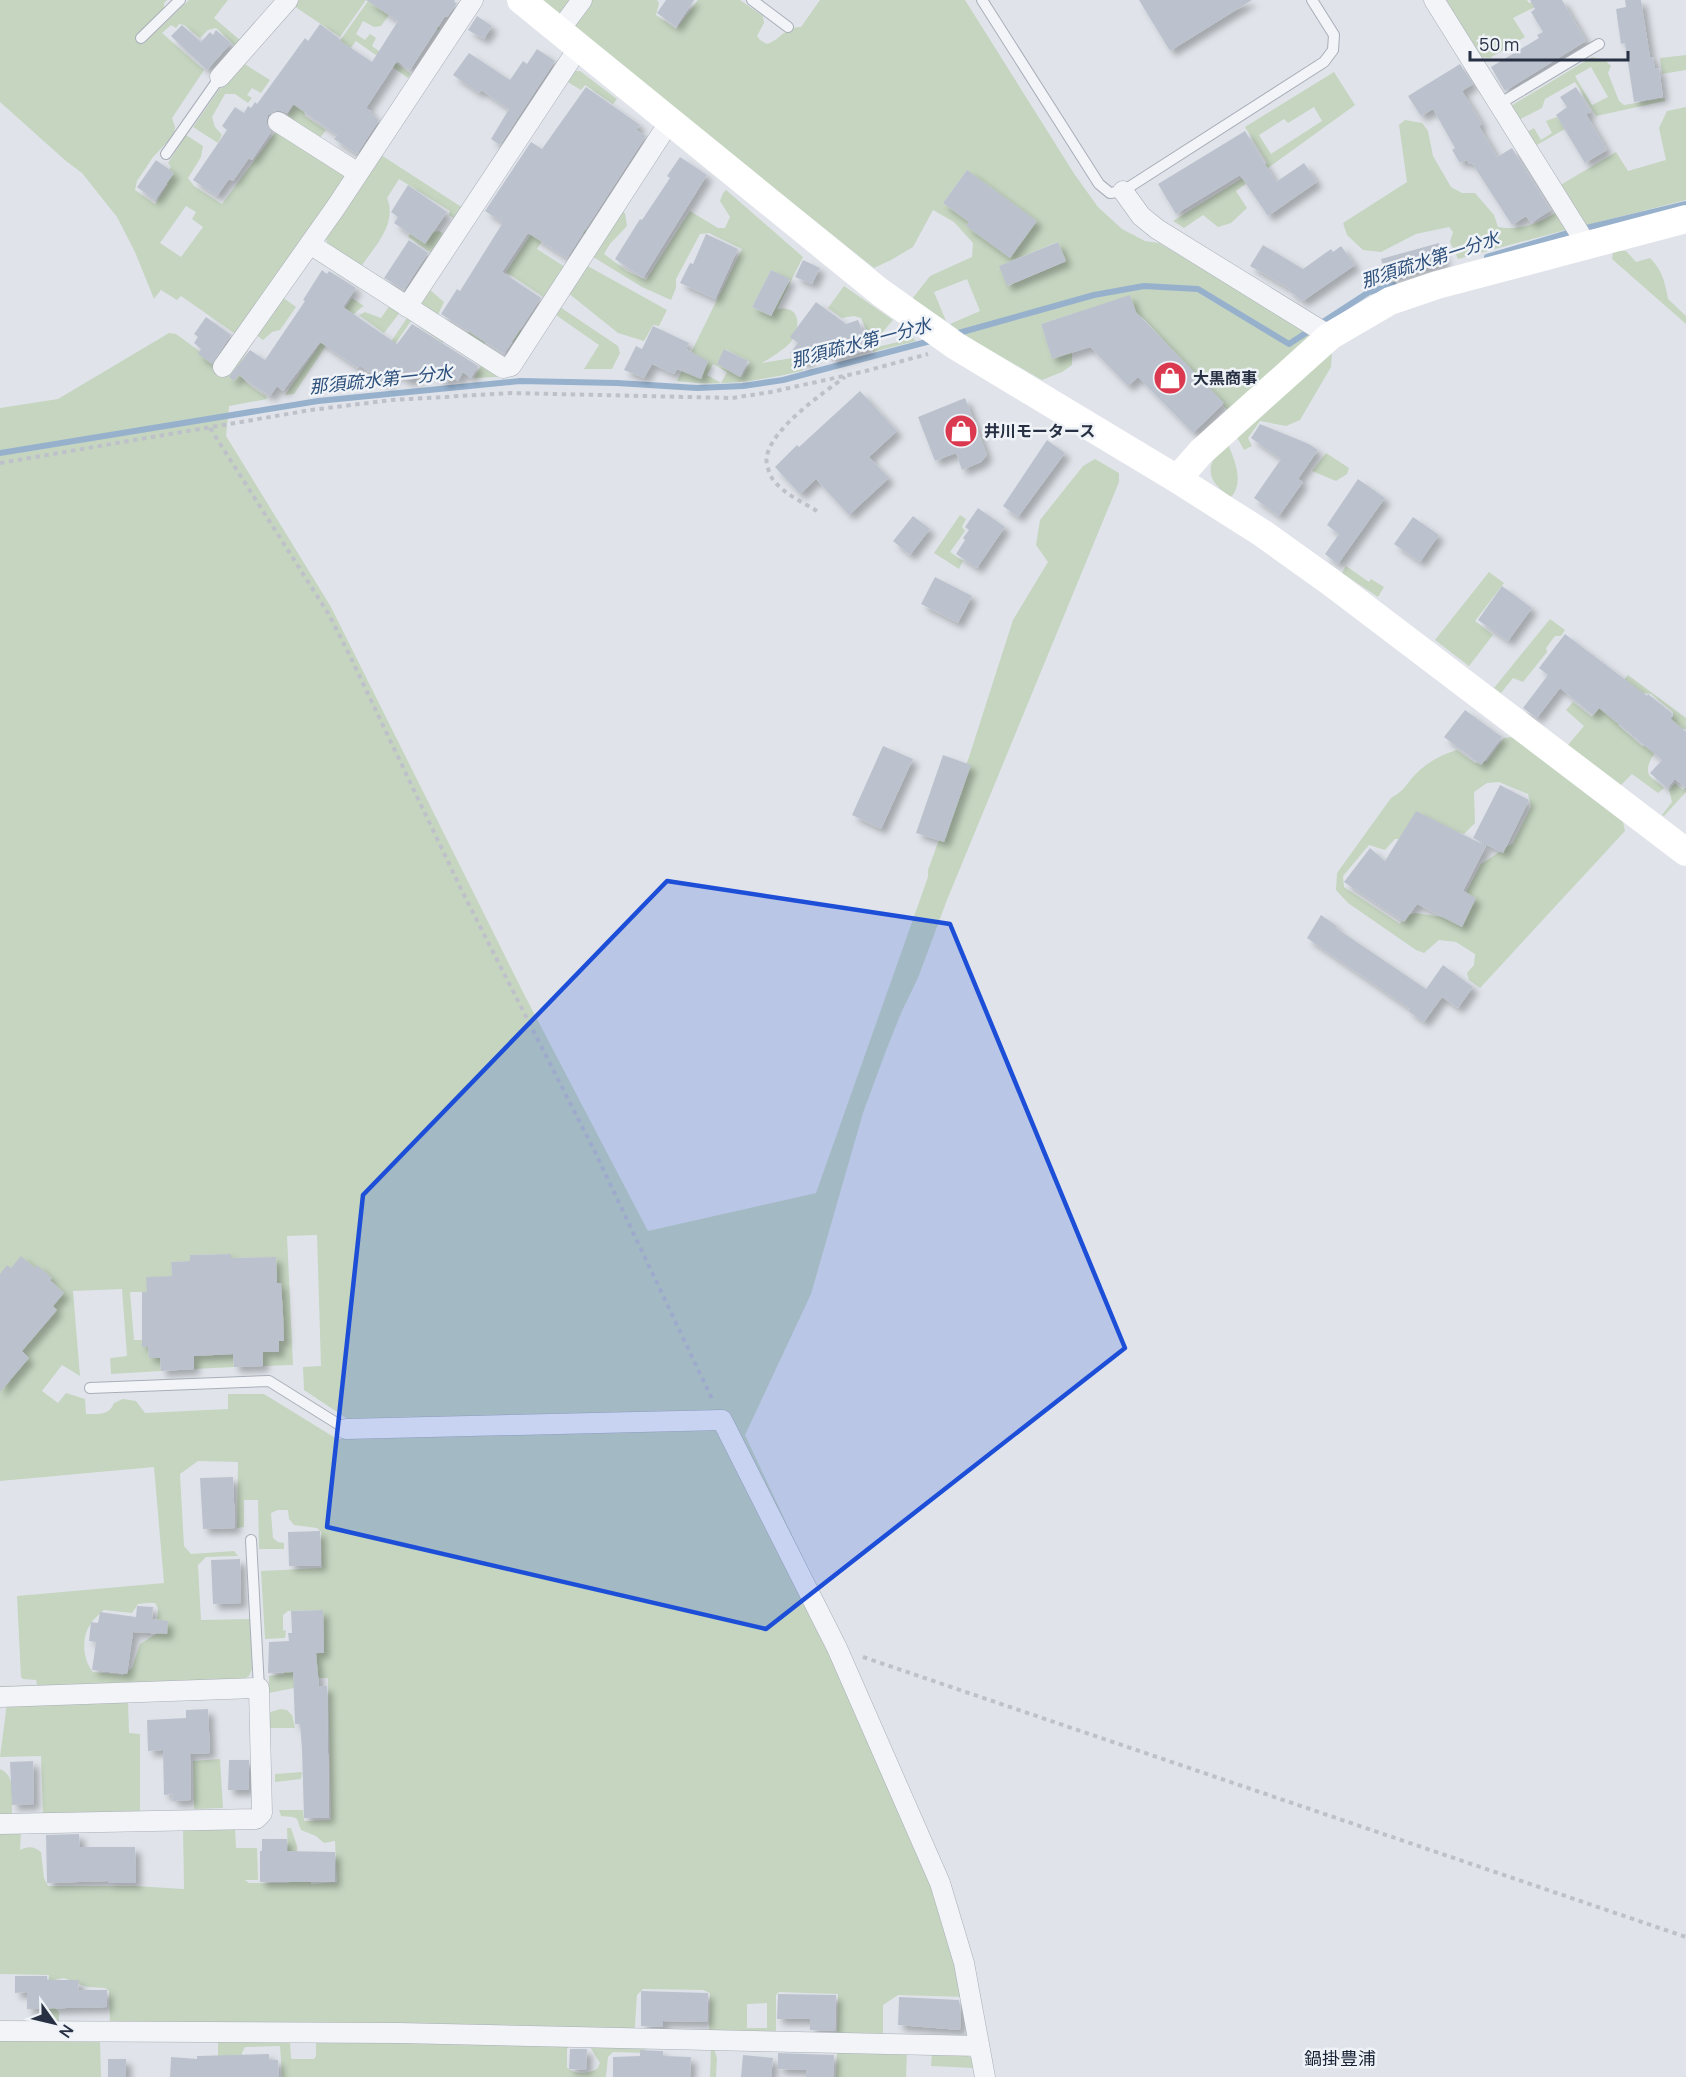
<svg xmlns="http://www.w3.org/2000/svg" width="1686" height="2077" viewBox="0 0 1686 2077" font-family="Manrope,'Noto Sans JP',sans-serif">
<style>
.green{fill:#c5d5c0;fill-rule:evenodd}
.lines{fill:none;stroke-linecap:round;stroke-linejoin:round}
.stream{stroke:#97b1cd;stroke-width:6}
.building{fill:#bcc2cd;filter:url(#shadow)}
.lane-casing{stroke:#a8aeb8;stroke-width:12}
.street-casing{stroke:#a8aeb8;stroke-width:21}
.path{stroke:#bec1c9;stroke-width:4;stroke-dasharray:4.5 4.5;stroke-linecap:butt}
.lane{stroke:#f3f4f8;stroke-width:10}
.street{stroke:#f3f4f8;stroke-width:20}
.secondary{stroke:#fff;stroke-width:28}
.marked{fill:#1d4ed8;fill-opacity:0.2;stroke:#1d4ed8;stroke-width:4.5;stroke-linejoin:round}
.labels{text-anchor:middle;stroke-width:5;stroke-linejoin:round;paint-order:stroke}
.poi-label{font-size:16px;font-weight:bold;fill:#273143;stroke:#eff3f7;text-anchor:start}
.water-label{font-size:18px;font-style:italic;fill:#2d4f7b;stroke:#eff3f7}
.neighbourhood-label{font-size:18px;fill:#192234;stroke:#eff3f7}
</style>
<defs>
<filter id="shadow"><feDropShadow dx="5.5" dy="5.5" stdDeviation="3" flood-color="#0004"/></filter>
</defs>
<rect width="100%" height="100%" fill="#e0e4ea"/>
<g class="green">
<path d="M0 0H167L164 3V11L138 39 143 44 189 0H228L214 18 240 40 235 46 216 28 208 30 200 38 184 25 179 24 176 28 171 25 162 33 204 70 172 118 175 127 174 135 153 157 137 181 135 190 155 204 168 184 162 179 171 167 168 163 186 135 203 146 201 157 188 178 194 186 222 204 277 130 345 174 347 180 237 335 181 296 177 300 161 290 154 299 135 252 117 217 82 173 66 161 0 102ZM186 206 196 212 192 219 203 227 181 257 160 243Z"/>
<path d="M299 0H366L340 37 294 6Z"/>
<path d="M390 0H398L440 28 438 30 397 4 381 26 374 27 363 21 356 34 365 40 370 34 376 38 372 46 411 74 408 78 356 41 304 109 305 116 326 130 320 138 286 117 368 1 383 11Z"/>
<path d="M542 0H657L659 3 656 15 676 29 698 0H740L763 16 764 23 757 36 760 40 767 44C780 40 786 26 801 27L820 0H965L1075 175 1098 207 1122 229 1145 241 1159 243 1317 338 1332 353 1331 367 1300 420 1286 426 1260 421 1248 438 1252 446 1244 450 1235 434 1231 414 1144 319 1116 300 1041 324 1052 359 1072 352V365L1062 372 1042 380 969 338 950 324 980 311 967 279 934 292 946 321 912 299 930 276 972 257 973 243 954 222 933 210 913 247 891 260 874 268 651 90ZM967 170 980 236 969 222 943 203ZM1057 242 1065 262 1008 286 1000 266Z"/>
<path d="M1441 0H1527L1529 3 1538 0 1541 4 1513 18 1525 37 1490 58 1477 57Z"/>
<path d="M1686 55V70L1662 74 1660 58Z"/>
<path d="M1592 57 1605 60 1611 66 1608 73 1619 101 1624 105 1665 98V101L1596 116 1575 82 1545 99 1542 108 1517 121 1509 107ZM1591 67 1608 97 1592 105 1575 76Z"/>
<path d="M243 63 270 80 261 93 252 88 247 95 252 98 248 103 235 94H225L212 117 215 127 222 135 218 143 193 127 225 81Z"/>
<path d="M573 71H580L617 99 613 104 585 85 581 90 566 81Z"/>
<path d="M1334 72 1355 105 1236 191 1247 208 1231 223 1218 227 1203 215 1184 228 1173 221 1267 163 1245 127ZM1314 107 1322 121 1271 154 1259 135 1284 119 1288 123Z"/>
<path d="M1686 107V200L1583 226 1557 187 1616 152 1628 171 1666 160 1659 128 1667 111Z"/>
<path d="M1557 117 1565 129 1535 146 1527 132 1534 128 1541 140 1552 133 1546 121Z"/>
<path d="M1405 120 1422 123 1428 131 1433 156 1451 187 1462 193H1475L1494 215 1498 227C1520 231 1539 223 1557 212L1569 229 1458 259 1450 242 1453 232 1449 227 1416 234 1381 252 1363 250 1347 235 1343 223 1407 182 1399 125Z"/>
<path d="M381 155 463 208 456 220 449 215 450 211 399 179 387 198C398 224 374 247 360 268L328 246 326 238Z"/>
<path d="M726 190 803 257 777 309C781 309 784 308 787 309 803 312 798 336 789 344 783 350 769 359 762 363L792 358 805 366 802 371C758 381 722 387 677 381L742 249 709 233 700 234 676 279V288L671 300 642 287 590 255 619 210 625 213 627 226 610 244 604 254 627 271 646 280 690 211 718 228H725L730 217 720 201 723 193ZM771 270 790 280 771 316 752 307ZM725 349 750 362 742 377 717 364ZM713 364 727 372 721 383 707 375Z"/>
<path d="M549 207 587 231 585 235 561 219 555 220 537 249 565 267 545 298 506 272Z"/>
<path d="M419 222 435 232 439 231 446 235 433 254 408 237Z"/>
<path d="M1613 251H1626L1636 262 1650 258C1662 270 1665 282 1668 299L1686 316V324L1612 259Z"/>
<path d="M584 264 667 310 659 326 653 325 644 341 618 333 567 292Z"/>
<path d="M844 286 893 320 881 334 875 337 868 334 861 318 854 316 842 318 828 308Z"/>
<path d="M429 289 444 302 438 315 467 334 485 307 523 332 514 343 494 330 482 348 418 306Z"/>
<path d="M282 297 296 307 280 330 272 332 263 340 256 335Z"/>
<path d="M352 298 364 306C350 314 346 330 333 335L294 394 285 395Z"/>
<path d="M390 305 401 311 384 333 359 315 365 312 381 318Z"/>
<path d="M557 305 618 346 620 353 612 369H584L599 345 553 313Z"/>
<path d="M409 315 446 339 443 343 411 321 373 376 380 381V384L361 386Z"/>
<path d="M169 333 176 334 217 364 244 348 248 351 237 368C241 382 255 389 266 396L267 399 229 406 226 436 331 607 526 998 648 1231 816 1193 928 877V870L969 757 1013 620 1048 562 1036 545 1040 520 1083 466 1095 459 1119 473V482L947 900 918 978 902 1011 887 1048 863 1113 811 1294 745 1435 856 1671 969 1952 979 1987 973 1994 965 1997 898 1995 883 2005V2036L837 2035 838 1994 779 1992 776 1995V2036L709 2033 710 1993 703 1990 643 1989 637 1995 634 2040 646 2045 645 2053 613 2052 608 2057 606 2077H282L280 2046 245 2047 242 2053 241 2063 218 2077V2040H290L291 2058 293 2059H314L316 2056V2039L110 2026 109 1991 105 1988 87 1987 64 1978 55 1980 54 2006 59 2013V2023L48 2024 49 1975 0 1974V1831H21L20 1850C28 1846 34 1846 41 1852L44 1878 48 1886H135L184 1889 183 1828 235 1827 236 1848H257L258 1880H245L249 1883H289L287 1828H291L297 1846 298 1866 311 1853V1884L337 1882 335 1841 324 1843 316 1836 301 1830 297 1819 293 1817 281 1816 279 1810H303L304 1821 331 1820 328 1678H300L295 1681 294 1688 269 1693V1676L284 1674V1646L302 1654 324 1653 323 1610 288 1611 283 1615V1630L286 1631 285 1638 265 1639 261 1571 322 1568 321 1532 317 1528 294 1525 289 1519 288 1510H278L271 1513 273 1538 278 1542 284 1543V1549H259L258 1500H244V1527L237 1528 238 1462 198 1461 180 1474 184 1546 191 1554 234 1551 238 1556 206 1557 198 1565 201 1620 250 1619 252 1669 249 1676 238 1682 0 1692V1686L37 1685 36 1680 23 1679 21 1677 17 1596 164 1583 154 1467 0 1481V408L58 399ZM317 1235 321 1366 303 1367 304 1390 349 1420 689 1429 337 1439 264 1394H228V1409L145 1413 136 1401 123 1399 114 1403C109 1416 98 1414 86 1414L85 1399 66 1393 58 1403 42 1391 62 1365 80 1376 73 1291 122 1289 127 1356 110 1358 111 1374 161 1371 160 1358H149L148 1347 142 1340H134L130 1292H147V1278L172 1276 171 1262 190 1261 191 1255 231 1254V1258L276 1257 279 1352H261L263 1366 293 1365 287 1236ZM147 1603H155L158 1608 156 1634 140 1644 132 1668 123 1675 93 1672C83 1661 81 1638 90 1625 93 1619 99 1615 104 1610L132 1613 138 1604ZM767 2003V2028H747V2004ZM570 2045H589L600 2063 597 2069C586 2074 578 2075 567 2068V2049Z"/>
<path d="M908 334 916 341 873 352V348L898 342Z"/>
<path d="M469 354 500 373 498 377 474 378 481 366 467 357Z"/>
<path d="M1227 442C1234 458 1245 483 1231 497 1204 480 1205 463 1227 442Z"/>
<path d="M1326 453 1349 468 1347 474 1336 481 1312 471Z"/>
<path d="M960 515 966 519 962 527 965 531 950 552 963 561 959 569 934 553Z"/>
<path d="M1346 566 1369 582 1371 579 1384 587 1378 597 1342 573Z"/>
<path d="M1489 572 1504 583 1475 621 1493 635 1469 666 1435 640Z"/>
<path d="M1550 619 1565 630 1561 636H1555L1546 648 1547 652 1523 682 1513 678 1501 693 1494 688Z"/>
<path d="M1628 675 1686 718V729H1680C1670 737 1642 760 1649 775 1652 779 1660 784 1664 788L1658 793 1632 774 1621 785 1568 745 1584 726 1566 710 1573 702 1592 717ZM1645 693 1651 694 1673 712V717L1649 745 1642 746 1619 726 1617 720Z"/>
<path d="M1512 737 1623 822 1625 831 1480 988 1469 980 1467 973 1474 965 1475 954 1456 942 1439 940 1424 953 1416 950 1348 903 1336 890 1337 873 1391 798C1403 791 1404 788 1412 778 1424 764 1440 755 1457 750L1475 763 1487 761 1504 738ZM1499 782 1528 794 1531 807 1513 843 1481 864 1467 890 1466 910 1456 919 1415 913 1405 916 1400 924 1344 887 1343 876 1369 845 1385 850 1395 839H1407L1437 826 1464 834 1475 823 1474 792 1487 783Z"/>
<path d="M1675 783 1683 790 1686 787V792L1664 816 1662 815 1672 802 1669 790Z"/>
<path d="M233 1354 234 1367 194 1369V1356Z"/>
<path d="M128 1700 129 1733 140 1734V1812L43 1815 41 1756 0 1757 7 1703Z"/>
<path d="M280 1709 287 1710 292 1715 295 1728H269L268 1713Z"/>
<path d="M220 1759 223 1808 194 1809 193 1761Z"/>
<path d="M0 1769C17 1776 11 1799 12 1814L0 1821Z"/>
<path d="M302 1772 301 1779 275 1782V1774Z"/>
<path d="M0 2040H100L101 2077H0Z"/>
<path d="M711 2048 714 2049 717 2058 716 2077H710Z"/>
<path d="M837 2052H907L906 2077H836Z"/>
<path d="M932 2053 966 2055 971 2058 973 2068 931 2066Z"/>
</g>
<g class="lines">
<g class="stream">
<path d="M1487 257 1578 230 1686 204"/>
<path d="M955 334 1094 295 1144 286 1198 289 1289 344 1369 292 1394 285"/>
<path d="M0 453 318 401 520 381 617 383 697 388 743 386 783 380 934 340"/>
</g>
</g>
<g class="building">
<path d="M366 0H455L454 2 457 3 447 17 445 16 410 70 397 61 366 108 372 112 371 114 379 120 357 154 334 139 337 135 293 104 287 113 278 110 268 115 266 122 271 132 252 160 249 158 233 181 229 179 217 196 193 180 227 130 222 126 235 107 244 113 248 106 251 108 255 102 257 104 305 38 308 41 320 24 340 39 339 40 372 62 398 21Z"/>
<path d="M666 0H694L676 27 657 13Z"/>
<path d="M1139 0H1252L1170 51Z"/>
<path d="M1530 0H1562L1586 41 1505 91 1491 67 1539 38 1537 35 1543 32 1531 12 1535 9Z"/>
<path d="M1625 0H1641L1650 57H1653L1655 69 1659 68 1663 97 1634 102 1625 43 1621 44 1616 9 1626 7Z"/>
<path d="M477 16 492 26 484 39 468 30Z"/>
<path d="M182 25 201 42 210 32 213 35 216 30 231 43 207 70 171 36Z"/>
<path d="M537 49 555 61 500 145 491 139 509 109 481 90 479 93 453 75 469 53 510 80 523 61 527 64Z"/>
<path d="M1460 64 1473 84 1462 91 1482 124 1479 126 1497 157 1512 148 1551 210 1531 223 1526 216 1512 225 1472 163 1469 164 1467 160 1460 163 1452 150 1455 148 1433 109 1421 116 1408 96Z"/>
<path d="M586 87 640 125 636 130 646 136 567 258 528 233 502 272 541 298 504 354 441 314 457 289 460 291 502 224V222L485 211 531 142 542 149Z"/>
<path d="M1576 87 1591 112 1586 114 1607 150 1585 163 1556 115 1567 107 1560 97Z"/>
<path d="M1245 131 1276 182 1304 163 1317 182 1268 216 1240 175 1176 214 1158 184Z"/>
<path d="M680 157 707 175 643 278 615 259 640 219 642 220 670 178 667 176Z"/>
<path d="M156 160 174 173 155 200 137 187Z"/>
<path d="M967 170 1037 221 1010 258 966 226 969 222 943 203Z"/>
<path d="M408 185 447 212 425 244 394 223 398 217 391 212Z"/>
<path d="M706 234 738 249 715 299 680 283 690 263 693 264Z"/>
<path d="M409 240 428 253 404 290 384 278Z"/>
<path d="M1058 242 1066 261 1007 286 999 266Z"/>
<path d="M1439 243 1445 262 1387 279 1381 259Z"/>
<path d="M1263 245 1303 269 1331 249 1333 252 1341 246 1355 265 1303 301 1289 291 1290 289 1250 266Z"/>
<path d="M803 260 820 268 812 284 795 277Z"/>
<path d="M322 270 327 274 329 271 356 288 343 307 397 344 412 324 478 366 471 378 463 372 458 381 451 377 447 383 426 370 420 378 406 380 395 372 387 384 360 366 358 368 320 342 283 391 277 386 270 396 239 375 234 381 229 377 250 350 265 360 305 301 303 300Z"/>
<path d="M771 270 790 279 771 316 752 307Z"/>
<path d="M1130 295 1136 312 1224 403 1193 433 1138 377 1128 386 1090 347 1052 359 1041 324Z"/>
<path d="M816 302 846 324 858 320 870 349 832 361 823 340 805 364 790 353 798 343 790 337Z"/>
<path d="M206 317 231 335 212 364 198 354 201 349 194 343 198 337 194 334Z"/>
<path d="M653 326 689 343 686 349 708 361 701 379 677 369 674 374 652 364 644 378 624 370 636 346 642 349Z"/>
<path d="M724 349 748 361 740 377 717 364Z"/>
<path d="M860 391 897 431 869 457 889 478 849 515 816 479 800 494 775 467 797 445 799 447Z"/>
<path d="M965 398 987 455 981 462 962 470 956 453 935 461 918 417Z"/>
<path d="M1260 424 1309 444 1318 450 1298 479 1303 482 1279 516 1254 498 1281 459 1251 438Z"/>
<path d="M1047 440 1065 453 1018 517 1003 506Z"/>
<path d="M1358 479 1385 498 1338 564 1325 554 1339 534 1327 525Z"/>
<path d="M978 508 1005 527 977 568 956 554 965 540 963 538 969 530 965 527Z"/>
<path d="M913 516 930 529 910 555 893 541Z"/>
<path d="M1413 517 1439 535 1420 562 1394 544Z"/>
<path d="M935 577 972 596 958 623 921 604Z"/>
<path d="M1502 586 1532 608 1508 641 1478 620Z"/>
<path d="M1565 634 1647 696 1648 694 1673 714 1670 718 1686 732V788L1675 779 1667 788 1650 773 1662 760 1599 708 1593 715 1560 688 1537 718 1523 708 1548 675 1539 668Z"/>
<path d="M1465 710 1502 737 1481 765 1444 737Z"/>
<path d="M883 746 913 759 881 829 852 815Z"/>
<path d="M943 755 971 765 944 842 916 833Z"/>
<path d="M1500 785 1529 800 1503 853 1473 838Z"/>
<path d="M1416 811 1486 846 1463 891 1476 898 1462 927 1417 904 1404 922 1344 882 1370 848 1385 861Z"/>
<path d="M1321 915 1337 926 1336 928 1426 989 1443 965 1473 987 1458 1008 1442 997 1424 1022 1408 1011 1410 1009 1307 938Z"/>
<path d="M231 1254V1258L276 1257 277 1283H281L283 1315 284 1341H279V1352H263V1366L234 1367 233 1354 194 1356V1369L161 1371 160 1358H149L148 1347H142V1292H147L146 1277 172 1276 171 1262 190 1261V1255Z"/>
<path d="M21 1256 35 1268 37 1265 52 1278 50 1280 64 1293 53 1306 57 1310 22 1351 29 1358 0 1392V1274L7 1265 11 1268Z"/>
<path d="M233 1477 235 1528 203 1529 200 1478Z"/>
<path d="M320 1531 321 1566H289L288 1532Z"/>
<path d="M240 1559 241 1603 213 1604 211 1560Z"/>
<path d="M137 1606 153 1607 152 1619 168 1621 167 1634 133 1632 127 1674 92 1670 96 1642 89 1641 91 1622 98 1623 100 1612 136 1617Z"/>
<path d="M323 1610 324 1653H316L319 1686H327L329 1818H304L302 1749 300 1724H295L293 1672 268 1673 269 1642 289 1641 288 1633H292L291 1611Z"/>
<path d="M208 1709 210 1753 190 1754 191 1800 172 1801 173 1794 164 1795 163 1750 148 1751 147 1720 186 1718V1710Z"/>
<path d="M229 1760H249V1790H228Z"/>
<path d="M33 1761 34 1804 12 1805 10 1762Z"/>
<path d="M79 1834 80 1847H135L136 1883H108V1881L47 1883 46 1835Z"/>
<path d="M262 1839H287V1851L335 1852V1882H260V1851H262Z"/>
<path d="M15 1976H47V1980H79L78 1990H107V2007L27 2009V1992L15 1993Z"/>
<path d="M641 1991 708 1993 707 2022 663 2021V2027L641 2026Z"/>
<path d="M778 1994 836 1995 835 2031 810 2030V2019H777Z"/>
<path d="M899 1997 959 2000 961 2013 960 2030 898 2025Z"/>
<path d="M570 2049H587L586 2070 569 2069Z"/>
<path d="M640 2050 663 2051V2056L691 2057 690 2077H613V2057L640 2056Z"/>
<path d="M778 2053 834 2055 833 2077H806V2070L778 2069Z"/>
<path d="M269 2054V2060H278L279 2077H170L171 2057 197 2059V2056Z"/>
<path d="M743 2055 773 2058 771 2077H741Z"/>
<rect x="108" y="2059" width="18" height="18"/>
</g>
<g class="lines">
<g class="lane-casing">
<g id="lane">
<path d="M752 0 788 27"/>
<path d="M982 0 1099 184 1110 193 1123 191 1324 62 1333 50 1334 35 1312 0"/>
<path d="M141 38 180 0"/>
<path d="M1499 104 1599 44"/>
<path d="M166 154 220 77"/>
<path d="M90 1388 269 1381 346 1429"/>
<path d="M251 1540 259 1688"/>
</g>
</g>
<g class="street-casing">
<g id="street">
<path d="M1434 0 1587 245"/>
<path d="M559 31 582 0"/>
<path d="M220 77 288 0"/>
<path d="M278 122 358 173"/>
<path d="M1123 191 1141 216 1157 229 1330 336"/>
<path d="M310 244 503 368 511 366 670 121"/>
<path d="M407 307 579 47"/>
<path d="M223 367 336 207 473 0"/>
<path d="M346 1429 722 1420 837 1648 940 1883 964 1963 985 2077"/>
<path d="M0 1697 259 1688 262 1813 256 1819 0 1824"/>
<path d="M0 2031 399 2033 979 2046"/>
</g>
</g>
<g class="path">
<path d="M210 428 328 613 347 650 463 893 594 1150 713 1401"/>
<path d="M0 463 311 410 392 400 511 393 732 398 771 392 862 372 928 354"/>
<path d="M817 511C802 502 782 493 772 478 769 472 765 463 767 456 772 428 823 393 845 377"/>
<path d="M863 1657 1686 1937"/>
</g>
<use href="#lane" class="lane"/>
<use href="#street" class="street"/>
<g class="secondary">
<path d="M521 0 880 292 956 346 1177 479 1262 533 1332 583 1686 852"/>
<path d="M1177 479 1201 452 1330 336 1390 301 1437 285 1686 219"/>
</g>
</g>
<path class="marked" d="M667 881 950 924 1125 1348 766 1629 327 1527 363 1195Z"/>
<defs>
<g id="shop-disc" transform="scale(1.725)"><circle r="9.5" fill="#da394f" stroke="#eff3f7"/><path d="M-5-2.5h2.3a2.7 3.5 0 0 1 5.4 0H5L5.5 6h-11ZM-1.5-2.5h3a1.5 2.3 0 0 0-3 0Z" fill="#fff"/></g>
</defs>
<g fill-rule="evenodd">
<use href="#shop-disc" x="1170" y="378"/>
<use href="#shop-disc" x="961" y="431"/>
</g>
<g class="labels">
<g class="poi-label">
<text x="1193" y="384">大黒商事</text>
<text x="984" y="437">井川モータース</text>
</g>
<g class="water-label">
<text transform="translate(1430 260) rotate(-18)" y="6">那須疏水第一分水</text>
<text transform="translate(861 343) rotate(-15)" y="6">那須疏水第一分水</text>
<text transform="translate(381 380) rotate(-6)" y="6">那須疏水第一分水</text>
</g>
<g class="neighbourhood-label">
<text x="1340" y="2065">鍋掛豊浦</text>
</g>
</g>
<g transform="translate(54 2023) rotate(124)" stroke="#eff3f7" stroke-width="4.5" paint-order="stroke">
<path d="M0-4.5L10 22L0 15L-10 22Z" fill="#273143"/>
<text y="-9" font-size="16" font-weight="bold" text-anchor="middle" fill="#273143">N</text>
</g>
<path d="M1470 51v9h158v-9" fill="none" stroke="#273143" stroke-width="3"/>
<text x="1479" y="51" font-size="18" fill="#273143" stroke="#eff3f7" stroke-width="4.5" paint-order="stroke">50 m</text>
</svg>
